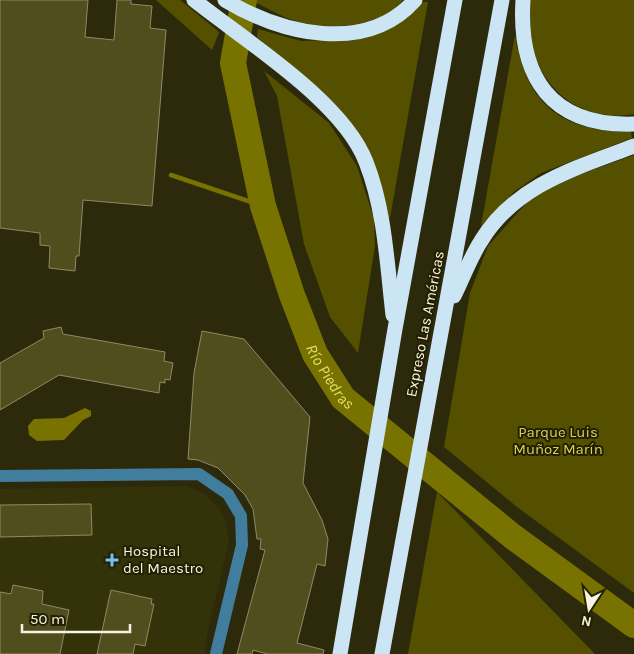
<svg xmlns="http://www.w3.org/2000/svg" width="634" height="654" viewBox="0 0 634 654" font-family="Karla,sans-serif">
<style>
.built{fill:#343208}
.green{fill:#545000}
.water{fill:#787301}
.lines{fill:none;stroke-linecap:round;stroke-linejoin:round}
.stream{stroke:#787301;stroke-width:4.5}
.river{stroke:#787301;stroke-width:26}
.building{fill:#514e1d;stroke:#8c8b68}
.minor{stroke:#417d9c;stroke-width:12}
.highway{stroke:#cbe5f5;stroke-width:15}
.poi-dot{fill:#6bc3f2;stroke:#222001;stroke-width:2}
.labels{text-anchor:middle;stroke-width:4;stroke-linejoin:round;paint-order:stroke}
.street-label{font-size:15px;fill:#f4f4e1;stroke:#222001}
.park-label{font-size:15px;fill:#d8d254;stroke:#222001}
.poi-label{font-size:15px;fill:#f4f4e1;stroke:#222001;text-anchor:start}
.water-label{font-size:16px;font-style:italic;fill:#e6df63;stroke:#222001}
</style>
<rect width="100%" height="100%" fill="#2c2a0a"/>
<path class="built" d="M185 486 203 493 220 509 226 522 229 541 206 639 205 654H0V489Z"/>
<g class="green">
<path d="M156 0H180L217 30 219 33 212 50Z"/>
<path d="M251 0H403C380 29 326 31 293 20 279 16 265 7 251 0Z"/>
<path d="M530 0H634V114C564 126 520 65 530 0Z"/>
<path d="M423 2H428L390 218 387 219C379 196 374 164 363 142 340 98 293 69 257 37L258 29 301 41 353 39 385 31 407 17Z"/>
<path d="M515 35C526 104 561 132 631 132L632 138 541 173 515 191 481 226Z"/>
<path d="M264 71 329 123 357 166 374 219 375 246 358 353 330 317 304 244 277 96Z"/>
<path d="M634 155V593L517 507 444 447 470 293 488 246 528 201 554 184Z"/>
<path d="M437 492 595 654H408Z"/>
</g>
<path class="water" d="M85 408 91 411V416L83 420 64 440 37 441 29 435 28 426 34 419 64 418Z"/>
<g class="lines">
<path class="stream" d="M171 175 263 206"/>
<path class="river" id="s1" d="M244 0 233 63 263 206 292 295 315 354 343 398 512 536 634 625"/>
</g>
<g class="building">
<path d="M0 0H88L85 37 114 40 117 0H131V4L152 6 150 28 166 30 152 206 83 200 79 256H76L75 271 49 268 50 246 40 245V233L0 228Z"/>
<path d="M61 327 63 334 165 352 164 361 173 363 170 380 165 379V383L160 382 159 393 59 375 0 410V363L44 338 43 331Z"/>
<path d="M202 331 244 339 310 417 303 483 322 520 328 539 325 566 317 564 297 643 324 650 323 654H267L253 650 252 654H237L265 550 260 549 261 539H257L253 509 245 495 218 468 198 460 188 459 194 373Z"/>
<path d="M91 504 92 535 0 537V505Z"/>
<path d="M13 585 43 591 42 604 69 610 60 654H0V592L11 594Z"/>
<path d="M111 590 152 599 151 604H154L145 646 135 644 133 654H97Z"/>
</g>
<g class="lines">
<path class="minor" d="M0 476 199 474 228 494 241 516 242 545 216 654"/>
<g class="highway">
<path d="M194 0C244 40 343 101 366 162 385 210 387 264 393 315"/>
<path d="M225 0C281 34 366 55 415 0"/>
<path d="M523 0C518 78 552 127 634 124"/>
<path d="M454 296C463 278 470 258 481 241 515 185 576 168 634 146"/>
<path d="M340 654 395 329 455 0"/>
<path d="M382 654 502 0"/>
</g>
</g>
<path class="poi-dot" d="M109.5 552.5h5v5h5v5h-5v5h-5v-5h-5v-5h5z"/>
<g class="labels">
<g class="street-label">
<text transform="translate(425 324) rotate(-79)" y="5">Expreso Las Américas</text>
</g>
<g class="park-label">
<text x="558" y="437">Parque Luis<tspan x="558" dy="17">Muñoz Marín</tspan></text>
</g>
<g class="poi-label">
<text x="123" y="556">Hospital<tspan x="123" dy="17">del Maestro</tspan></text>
</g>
<g class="water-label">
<text dy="6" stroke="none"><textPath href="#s1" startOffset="394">Río Piedras</textPath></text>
</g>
</g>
<g transform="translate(589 609) rotate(192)" stroke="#222001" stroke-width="4" paint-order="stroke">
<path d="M0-4L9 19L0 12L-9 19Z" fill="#f4f4e1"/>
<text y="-8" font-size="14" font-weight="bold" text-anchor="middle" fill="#f4f4e1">N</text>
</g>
<path d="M22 624v8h108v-8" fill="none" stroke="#f4f4e1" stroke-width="2.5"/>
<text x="30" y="624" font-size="15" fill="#f4f4e1" stroke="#222001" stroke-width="4" paint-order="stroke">50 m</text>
</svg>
